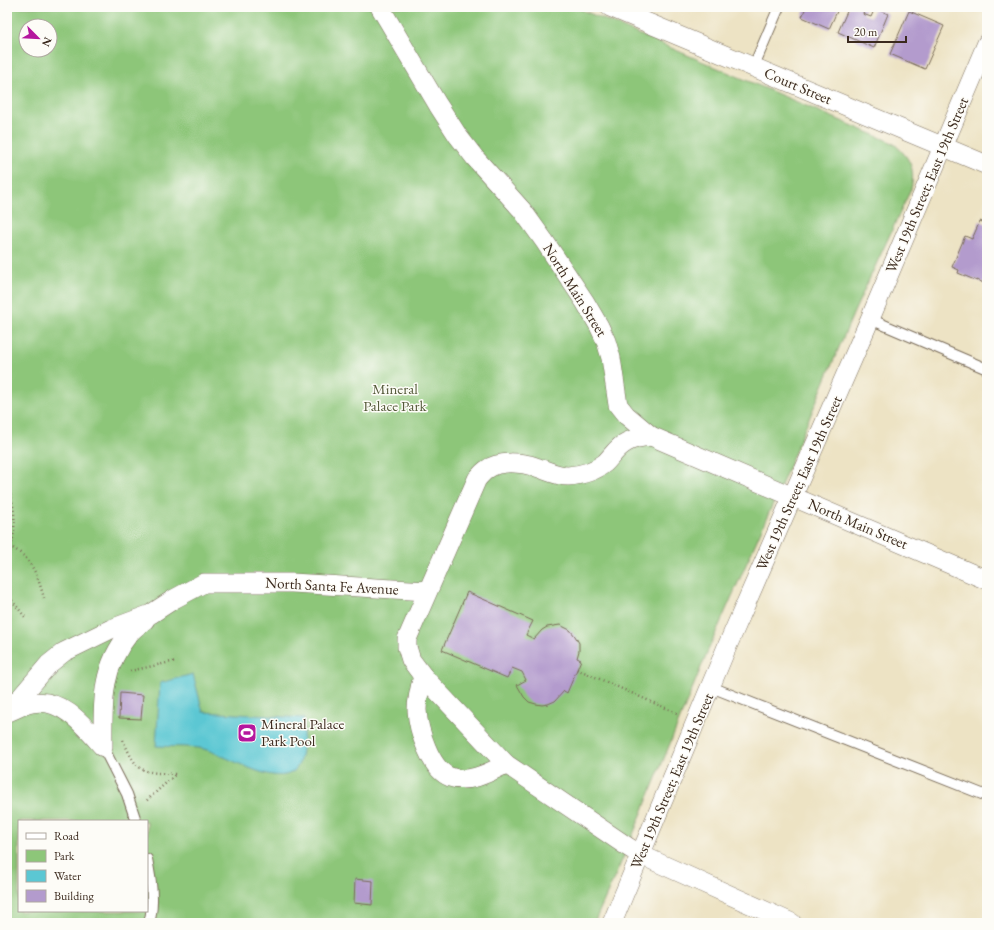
<svg xmlns="http://www.w3.org/2000/svg" width="994" height="930" viewBox="0 0 994 930" font-family="'EB Garamond',serif">
<style>
.green{fill:#8dc679;stroke:#64784c;fill-rule:evenodd}
.water{fill:#5bc7d3;stroke:#4b7878}
.building{fill:#b39bcd}
.lines{fill:none;stroke-linecap:round;stroke-linejoin:round}
.lane-casing{stroke:#796b58;stroke-width:12}
.street-casing{stroke:#796b58;stroke-width:20}
.path{stroke:#796b58;stroke-width:2.5;stroke-dasharray:1 3;stroke-linecap:butt}
.lane{stroke:#fff;stroke-width:10}
.street{stroke:#fff;stroke-width:19}
.labels{text-anchor:middle;stroke-width:3;stroke-linejoin:round;paint-order:stroke}
.street-label{font-size:15px;fill:#3b2a1e;stroke:#fdfcf7}
.park-label{font-size:15px;fill:#545939;stroke:#fdfcf7}
.poi-label{font-size:15px;fill:#3b2a1e;stroke:#fdfcf7;text-anchor:start}
</style>
<rect width="100%" height="100%" fill="#fdfcf7"/>
<filter id="ink" filterUnits="userSpaceOnUse"><feTurbulence type="fractalNoise" baseFrequency=".025" numOctaves="2"/><feDisplacementMap in="SourceGraphic" scale="8" xChannelSelector="R" yChannelSelector="G"/><feConvolveMatrix kernelMatrix="1 2 1 2 8 2 1 2 1" color-interpolation-filters="sRGB"/></filter>
<filter id="wash" filterUnits="userSpaceOnUse"><feTurbulence type="fractalNoise" baseFrequency=".012" numOctaves="4" result="noise"/><feDisplacementMap in="SourceGraphic" scale="16" xChannelSelector="R" yChannelSelector="G"/><feGaussianBlur stdDeviation="0.9" result="paint"/><feColorMatrix in="noise" values="0 0 0 0 0 0 0 0 0 0 0 0 0 0 0 0 0 1.4 0 .05"/><feComposite in="paint" operator="in"/></filter>
<g filter="url(#wash)">
<rect width="100%" height="100%" fill="#ede3c4"/>
<path class="green" d="M7 7H575L893 143C909 157 916 167 911 189L854 312 779 490 706 655 628 847 594 923H7ZM26 26H50V50H26ZM19 821H147V911H19Z"/>
<path class="water" d="M193 674 203 712 304 718C303 731 304 759 296 769 277 791 222 751 199 748 185 746 170 747 156 746L160 683Z"/>
<g id="blocks">
<g class="building">
<path d="M806 7H839L829 29 802 17Z"/>
<path d="M849 7H866L863 14 871 17 875 8 888 14 874 48 838 32Z"/>
<path d="M909 11 944 26 925 69 890 54Z"/>
<path d="M980 221 987 224V281L986 284 977 280V281L958 273 959 270 952 267 965 236 972 239Z"/>
<path d="M467 592 533 621 526 635 534 639 542 630 547 627 560 625 570 630 575 636 579 643V651L577 658 581 660 567 693 564 691 555 701 548 704 542 705 536 704 529 702 524 697 517 685 526 680 522 672 512 668 507 678 442 650Z"/>
<path d="M120 693 143 695 141 719 119 718Z"/>
<path d="M355 879 373 881 372 905 354 903Z"/>
</g>
</g>
</g>
<g filter="url(#ink)">
<use href="#blocks" fill-opacity="0" stroke="#796b58" stroke-width="1"/>
<g class="lines">
<g class="lane-casing">
<g id="lane">
<path d="M753 68 779 7"/>
<path d="M870 319 987 369"/>
<path d="M711 687 987 796"/>
<path d="M103 747 127 794 136 821"/>
<path d="M147 859C151 880 155 902 149 923"/>
</g>
</g>
<g class="street-casing">
<g id="street">
<path d="M380 7 438 105 458 136 475 158 522 210 545 242 585 302 599 326 606 341 611 358 618 405 626 415 651 436 987 580"/>
<path d="M610 7 987 165"/>
<path d="M651 436C643 437 634 438 627 442 618 446 612 456 605 463 595 471 581 475 568 476 557 476 546 470 536 467 521 462 499 460 486 470 482 473 480 476 477 479L407 639V647L411 660 423 676 506 764 628 847 641 855 792 923"/>
<path d="M423 676C420 687 417 698 417 710 418 729 430 769 450 777 469 784 490 772 506 764"/>
<path d="M7 709 21 697 49 664 64 652 111 629 151 614 174 599 204 583H292L427 591"/>
<path d="M8 712C16 709 24 704 32 703 62 697 85 727 103 747 103 705 100 669 129 634 133 629 139 625 145 620"/>
<path d="M612 923 726 649 870 319 987 43"/>
</g>
</g>
<g class="path">
<path d="M7 487C16 505 16 529 11 547"/>
<path d="M7 556 11 547C32 558 38 577 44 598"/>
<path d="M7 594 25 617"/>
<path d="M577 669 679 714"/>
<path d="M130 671 176 661"/>
<path d="M123 740C138 774 141 772 176 774L145 802"/>
</g>
<use href="#lane" class="lane"/>
<use href="#street" class="street"/>
</g>
</g>
<defs>
<g id="stadium-square" transform="scale(1)"><rect x="-9" y="-9" width="18" height="18" rx="4" fill="#b5179e" stroke="#fdfcf7"/><path d="M0-5a6.5 5 0 1 0 0 10a6.5 5 0 1 0 0-10ZM-3.5-1.8h7v3.6h-7Z" fill="#fff"/></g>
</defs>
<g fill-rule="evenodd">
<use href="#stadium-square" x="247" y="733"/>
</g>
<g class="labels">
<g class="street-label">
<text transform="translate(798 86) rotate(23)" y="5">Court Street</text>
<text transform="translate(927 185) rotate(-67)" y="5">West 19th Street; East 19th Street</text>
<text transform="translate(575 290) rotate(58)" y="5">North Main Street</text>
<text transform="translate(799 483) rotate(-66)" y="5">West 19th Street; East 19th Street</text>
<text transform="translate(858 524) rotate(23)" y="5">North Main Street</text>
<text transform="translate(332 586) rotate(3)" y="5">North Santa Fe Avenue</text>
<text transform="translate(672 781) rotate(-67)" y="5">West 19th Street; East 19th Street</text>
</g>
<g class="park-label">
<text x="395" y="394">Mineral<tspan x="395" dy="17">Palace Park</tspan></text>
</g>
<g class="poi-label">
<text x="261" y="729">Mineral Palace<tspan x="261" dy="17">Park Pool</tspan></text>
</g>
</g>
<rect width="994" height="930" fill="none" stroke="#fdfcf7" stroke-width="24"/>
<rect x="18" y="820" width="130" height="92" fill="#fdfcf7" stroke="#afa8a0"/>
<rect x="26" y="833" width="20" height="6" fill="#ffffff" stroke="#afa8a0"/>
<text x="54" y="840" font-size="12" fill="#3b2a1e">Road</text>
<rect x="26" y="850" width="20" height="12" fill="#8dc679" stroke="#afa8a0"/>
<text x="54" y="860" font-size="12" fill="#3b2a1e">Park</text>
<rect x="26" y="870" width="20" height="12" fill="#5bc7d3" stroke="#afa8a0"/>
<text x="54" y="880" font-size="12" fill="#3b2a1e">Water</text>
<rect x="26" y="890" width="20" height="12" fill="#b39bcd" stroke="#afa8a0"/>
<text x="54" y="900" font-size="12" fill="#3b2a1e">Building</text>
<g transform="translate(38 38) rotate(114)"><circle r="19" fill="#fdfcf7" stroke="#afa8a0"/>
<path d="M0-3L7 15L0 10L-7 15Z" fill="#b5179e"/>
<text y="-6" font-size="11" font-weight="bold" text-anchor="middle" fill="#3b2a1e">N</text>
</g>
<path d="M848 36v6h58v-6" fill="none" stroke="#3b2a1e" stroke-width="2"/>
<text x="854" y="36" font-size="12" fill="#3b2a1e" stroke="#fdfcf7" stroke-width="3" paint-order="stroke">20 m</text>
</svg>
